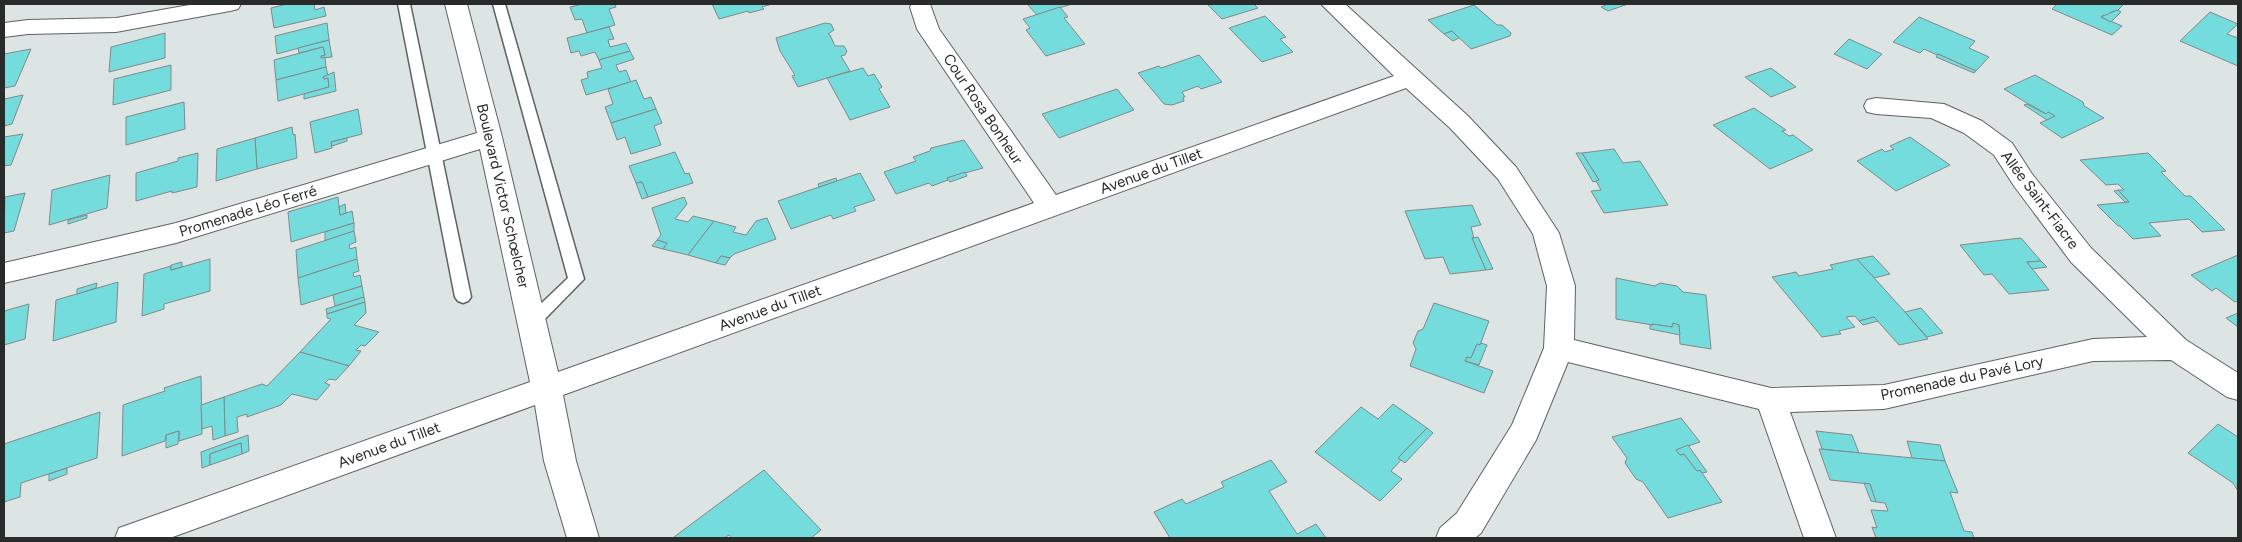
<svg xmlns="http://www.w3.org/2000/svg" width="2242" height="542" viewBox="0 0 2242 542" font-family="Figtree,sans-serif">
<style>
.building{fill:#75dcdd;stroke:#838989}
.lines{fill:none;stroke-linecap:round;stroke-linejoin:round}
.lane-casing{stroke:#5d6362;stroke-width:3}
.street-casing{stroke:#5d6362;stroke-width:2}
.lane{fill:#fff;fill-rule:evenodd}
.street{fill:#fff;fill-rule:evenodd}
.labels{text-anchor:middle;stroke-width:5;stroke-linejoin:round;paint-order:stroke}
.street-label{font-size:15px;fill:#292b2b;stroke:#fff}
</style>
<rect width="100%" height="100%" fill="#dde4e4"/>
<g class="building">
<path d="M287 4H314L315 10 324 7 326 16 274 28 271 8Z"/>
<path d="M583 4H615L616 7 609 9 615 25 587 33 582 19 575 20 570 7Z"/>
<path d="M712 4H772L762 7 764 9 749 13 748 11 719 19Z"/>
<path d="M1027 4H1072L1037 15Z"/>
<path d="M1207 4H1254L1258 8 1222 19Z"/>
<path d="M1608 4H1628L1608 11 1601 7Z"/>
<path d="M2057 4H2124L2116 12 2113 11 2106 16 2103 15 2101 17 2122 26 2112 35 2052 9Z"/>
<path d="M1474 5 1497 25H1502L1511 33 1510 36 1471 49 1452 31 1444 34 1428 20Z"/>
<path d="M1060 7 1068 17 1064 18 1085 44 1046 56 1026 30 1030 28 1023 19Z"/>
<path d="M2117 10 2121 12 2111 22 2101 17Z"/>
<path d="M2210 12 2238 24 2227 34 2238 38V66L2180 41Z"/>
<path d="M1265 16 1286 37 1280 39 1293 52 1262 62 1229 28Z"/>
<path d="M1919 17 1975 41 1969 48 1989 57 1976 71 1938 54 1937 55 1924 49 1920 53 1893 42Z"/>
<path d="M327 23 329 40 277 54 275 36Z"/>
<path d="M825 23 831 24 834 30 828 34 830 35 835 46H844L847 51 845 55 841 56 850 71 798 87 792 76 795 75 780 51 776 38Z"/>
<path d="M609 27 614 39 608 40 610 47 626 43 630 51 599 60 595 52 581 56 579 51 571 53 567 38Z"/>
<path d="M1452 31 1459 38 1453 41 1444 34Z"/>
<path d="M165 33V58L109 72 111 47Z"/>
<path d="M1849 39 1882 54 1867 69 1834 54Z"/>
<path d="M329 40 332 57 321 58V56L325 55 323 47 299 53 298 48Z"/>
<path d="M323 47 325 55 321 56V58L325 57 326 67 276 80 274 60Z"/>
<path d="M31 49 15 86 4 88V54Z"/>
<path d="M630 51 634 59 616 65 619 72 626 70 631 82 586 95 581 80 588 78 587 72 602 68 599 60Z"/>
<path d="M1938 54 1976 71 1974 73 1936 57Z"/>
<path d="M1199 55 1222 82 1201 89 1198 86 1182 92 1185 97H1183L1184 101 1172 105 1164 104 1138 73 1159 66 1161 68Z"/>
<path d="M171 65V90L113 105 114 79Z"/>
<path d="M326 67 328 76 323 77 324 79 328 78 329 87 278 101 276 80Z"/>
<path d="M863 68 868 76 874 74 882 87 879 89 890 107 850 120 827 78Z"/>
<path d="M1771 68 1796 87 1771 97 1745 77Z"/>
<path d="M334 72 336 91 304 99V94L329 87 328 78 324 79 323 77Z"/>
<path d="M2035 75 2083 102 2084 106 2104 118 2062 138 2040 123 2055 116 2048 112 2046 114 2031 105H2030L2004 89Z"/>
<path d="M636 80 644 99 651 97 656 109 611 123 605 107 613 104 608 89Z"/>
<path d="M1117 89 1134 110 1059 138 1042 114Z"/>
<path d="M23 95 12 124 4 126V99Z"/>
<path d="M184 102 185 129 126 145V117Z"/>
<path d="M2027 104 2046 114 2048 112 2055 116 2047 120 2024 105Z"/>
<path d="M1754 108 1786 130 1782 131 1789 136 1793 135 1813 150 1770 169 1713 125Z"/>
<path d="M358 109 362 134 331 142 332 148 315 153 310 122Z"/>
<path d="M656 109 662 123 654 126 661 145 631 154 625 137 617 140 611 123Z"/>
<path d="M292 127 293 135 295 134 297 158 257 169 255 138Z"/>
<path d="M23 134 11 165 4 166V137Z"/>
<path d="M1910 137 1950 165 1896 191 1857 161 1882 149 1885 152 1894 149 1890 146Z"/>
<path d="M255 138 257 169 216 181 217 149Z"/>
<path d="M347 138V141L332 146 331 142Z"/>
<path d="M964 140 983 168 947 178 948 180 932 186 929 183 896 194 884 172 916 161 913 157 930 151 931 148Z"/>
<path d="M1614 149 1623 163 1640 161 1668 205 1604 213 1591 191 1601 190 1596 181 1599 180 1582 153Z"/>
<path d="M675 152 685 174 689 173 693 183 648 197 642 182 636 183 629 166Z"/>
<path d="M198 153 197 187 172 193V191L136 201V173L178 161V158Z"/>
<path d="M1576 153H1582L1599 180 1593 182Z"/>
<path d="M2148 153 2166 171 2161 172 2185 196H2191L2225 230 2202 232 2189 219 2149 223 2161 236 2133 239 2120 226H2118L2097 205 2129 202 2118 190H2124L2118 184 2106 185 2080 160Z"/>
<path d="M965 172 967 176 950 182 947 178Z"/>
<path d="M860 173 875 200 854 207 856 211 833 219 831 215 791 229 778 201Z"/>
<path d="M110 175 107 208 49 225 52 190Z"/>
<path d="M836 178 837 181 819 187 818 184Z"/>
<path d="M642 182 648 197 642 199 636 183Z"/>
<path d="M2118 190 2129 202H2125L2114 191Z"/>
<path d="M25 193 14 231 4 233 5 197Z"/>
<path d="M338 197 340 215 352 211 354 223 291 242 288 212Z"/>
<path d="M684 197 687 204 675 219 688 222 693 216 714 221 688 255 663 249 667 243 657 240 661 235 652 208Z"/>
<path d="M345 204 346 213 340 215 339 207Z"/>
<path d="M1472 205 1481 225 1471 227 1474 238H1472L1486 270 1450 274 1443 257 1425 259 1405 211Z"/>
<path d="M87 215V218L68 224V220Z"/>
<path d="M767 218 776 239 734 254 730 258 721 256 716 263 688 255 714 221 736 227 733 232 746 235 756 221Z"/>
<path d="M354 223V231L325 241V232Z"/>
<path d="M354 231 356 242 349 245 350 249 356 247 357 259 298 278 296 250Z"/>
<path d="M1478 237 1493 269 1486 270 1472 238Z"/>
<path d="M2021 238 2041 261 2027 262 2049 290 2009 294 1992 274 1984 275 1960 245Z"/>
<path d="M657 240 667 243 663 249 652 246Z"/>
<path d="M2238 255V301L2235 302 2216 288 2212 291 2191 275Z"/>
<path d="M721 256 730 258 725 265 716 263Z"/>
<path d="M1873 256 1890 274 1874 278 1857 259Z"/>
<path d="M210 259V291L164 304V309L142 316 144 274 171 266V270Z"/>
<path d="M357 259 359 271 353 273 354 277 360 275 362 286 301 305 298 278Z"/>
<path d="M1857 259 1905 312 1928 339 1899 345 1874 317 1859 321 1855 316 1846 317 1855 327 1839 331 1841 334 1822 337 1772 277 1796 272 1799 276 1833 269 1830 265Z"/>
<path d="M2041 261 2047 267 2032 269 2027 262Z"/>
<path d="M182 262V267L171 270V265Z"/>
<path d="M1616 278 1655 286 1660 283 1677 286 1683 292 1706 295 1711 349 1680 344 1679 325 1673 323 1672 327 1652 324 1653 325 1616 319Z"/>
<path d="M118 282 116 322 53 341 56 300Z"/>
<path d="M97 283 96 288 77 294V289Z"/>
<path d="M362 286 364 297 335 306 333 295Z"/>
<path d="M364 297 365 302 327 314 326 309Z"/>
<path d="M365 302 366 313 354 325 379 332 365 346 361 345 356 350 361 351 349 366 300 352 331 319 327 318V314Z"/>
<path d="M1434 303 1489 321 1480 345 1477 344 1471 358 1467 357 1465 361 1493 371 1484 393 1410 366 1416 349 1413 343 1418 331 1423 329Z"/>
<path d="M29 304 25 339 4 345V311Z"/>
<path d="M1921 308 1943 333 1927 337 1905 312Z"/>
<path d="M2238 313V327L2226 318Z"/>
<path d="M1874 317 1878 321 1863 325 1859 321Z"/>
<path d="M1673 323 1679 325 1680 335 1650 329V325H1653L1652 324 1672 327Z"/>
<path d="M1481 343 1487 345 1479 365 1465 361 1467 357 1471 358 1477 344 1480 345Z"/>
<path d="M300 352 349 366 336 380 329 379 325 383 330 385 317 400 292 394 281 405 247 417V414L237 417 238 432 225 436 224 397 262 384 267 386Z"/>
<path d="M201 376 202 434 179 441V431L166 435 165 441 122 456 123 405 165 391 164 388Z"/>
<path d="M224 397 225 436 213 440 212 426 202 429 201 405Z"/>
<path d="M1393 404 1427 428 1398 458 1401 460 1391 471 1402 479 1380 501 1315 452 1361 407 1378 419Z"/>
<path d="M100 412 97 458 21 483 20 497 4 502V444Z"/>
<path d="M1681 418 1700 442 1676 450 1680 455 1684 454 1697 471 1700 470 1722 502 1668 518 1643 482 1636 479 1625 463 1627 458 1612 437Z"/>
<path d="M2218 424 2238 437V491L2233 483 2188 453Z"/>
<path d="M1427 428 1433 433 1405 463 1398 458Z"/>
<path d="M179 431 178 444 166 448V435Z"/>
<path d="M1816 431 1852 435 1859 453 1822 449Z"/>
<path d="M248 435 249 451 242 454 241 443 210 454V465L202 468 201 452Z"/>
<path d="M1907 441 1940 445 1945 461 1912 458Z"/>
<path d="M241 443 242 454 210 465V454Z"/>
<path d="M1688 445 1707 472 1702 473 1700 470 1697 471 1684 454 1680 455 1676 450Z"/>
<path d="M1819 449 1945 461 1958 493 1950 492 1964 531 1972 532 1974 538H1876L1872 527 1877 528 1871 510 1888 511 1885 503 1876 502 1870 484 1830 480Z"/>
<path d="M1271 460 1287 482 1269 491 1297 534 1316 524 1326 538H1170L1154 512 1182 499 1186 504 1224 487 1221 482Z"/>
<path d="M67 468V474L49 481V474Z"/>
<path d="M764 470 821 530 811 538H732L729 535 724 538H675L674 537Z"/>
<path d="M1864 483 1870 484 1876 502 1871 501Z"/>
</g>
<g class="lines">
<g class="lane-casing">
<g id="lane">
<path d="M398 4H410L471 297 468 301 463 303 458 301 455 297Z"/>
<path d="M493 4H505L584 279 538 326 532 328 526 326 524 322 526 318 568 278Z"/>
</g>
</g>
<g class="street-casing">
<g id="street">
<path d="M195 4H241L238 9 230 11 116 32 28 34 4 37V23L28 20 116 18Z"/>
<path d="M445 4H467L502 137 558 372 1034 203 917 29 910 7 912 4H930L939 29 1056 195 1394 76 1321 4H1345L1468 116 1516 167 1559 233 1575 286 1574 340 1771 388 1884 385 2093 339 2147 337 2071 262 2014 186 1994 155 1964 133 1931 118 1876 114 1867 112 1864 106 1867 100 1876 98 1944 104 1982 121 2012 143 2032 174 2091 248 2186 340 2238 373V400L2227 397 2171 360 2093 361 1884 409 1790 412 1836 538H1804L1759 409 1568 362 1536 440 1481 533 1475 538H1436L1440 528 1457 513 1512 425 1544 348 1547 286 1533 234 1498 179 1450 128 1406 88 563 395 576 461 599 538H567L544 461 535 405 170 538H115L119 528 530 382 480 149 176 243 4 283V263L176 223 477 133Z"/>
</g>
</g>
<use href="#lane" class="lane"/>
<use href="#street" class="street"/>
</g>
<g class="labels">
<g class="street-label">
<text transform="translate(983 109) rotate(56)" y="5">Cour Rosa Bonheur</text>
<text transform="translate(1151 171) rotate(-20)" y="5">Avenue du Tillet</text>
<text transform="translate(503 196) rotate(77)" y="5">Boulevard Victor Schœlcher</text>
<text transform="translate(2040 200) rotate(53)" y="5">Allée Saint-Fiacre</text>
<text transform="translate(248 211) rotate(-17)" y="5">Promenade Léo Ferré</text>
<text transform="translate(770 308) rotate(-20)" y="5">Avenue du Tillet</text>
<text transform="translate(1962 378) rotate(-12)" y="5">Promenade du Pavé Lory</text>
<text transform="translate(389 445) rotate(-20)" y="5">Avenue du Tillet</text>
</g>
</g>
<rect width="2242" height="542" fill="none" stroke="#292b2b" stroke-width="10"/>
</svg>
